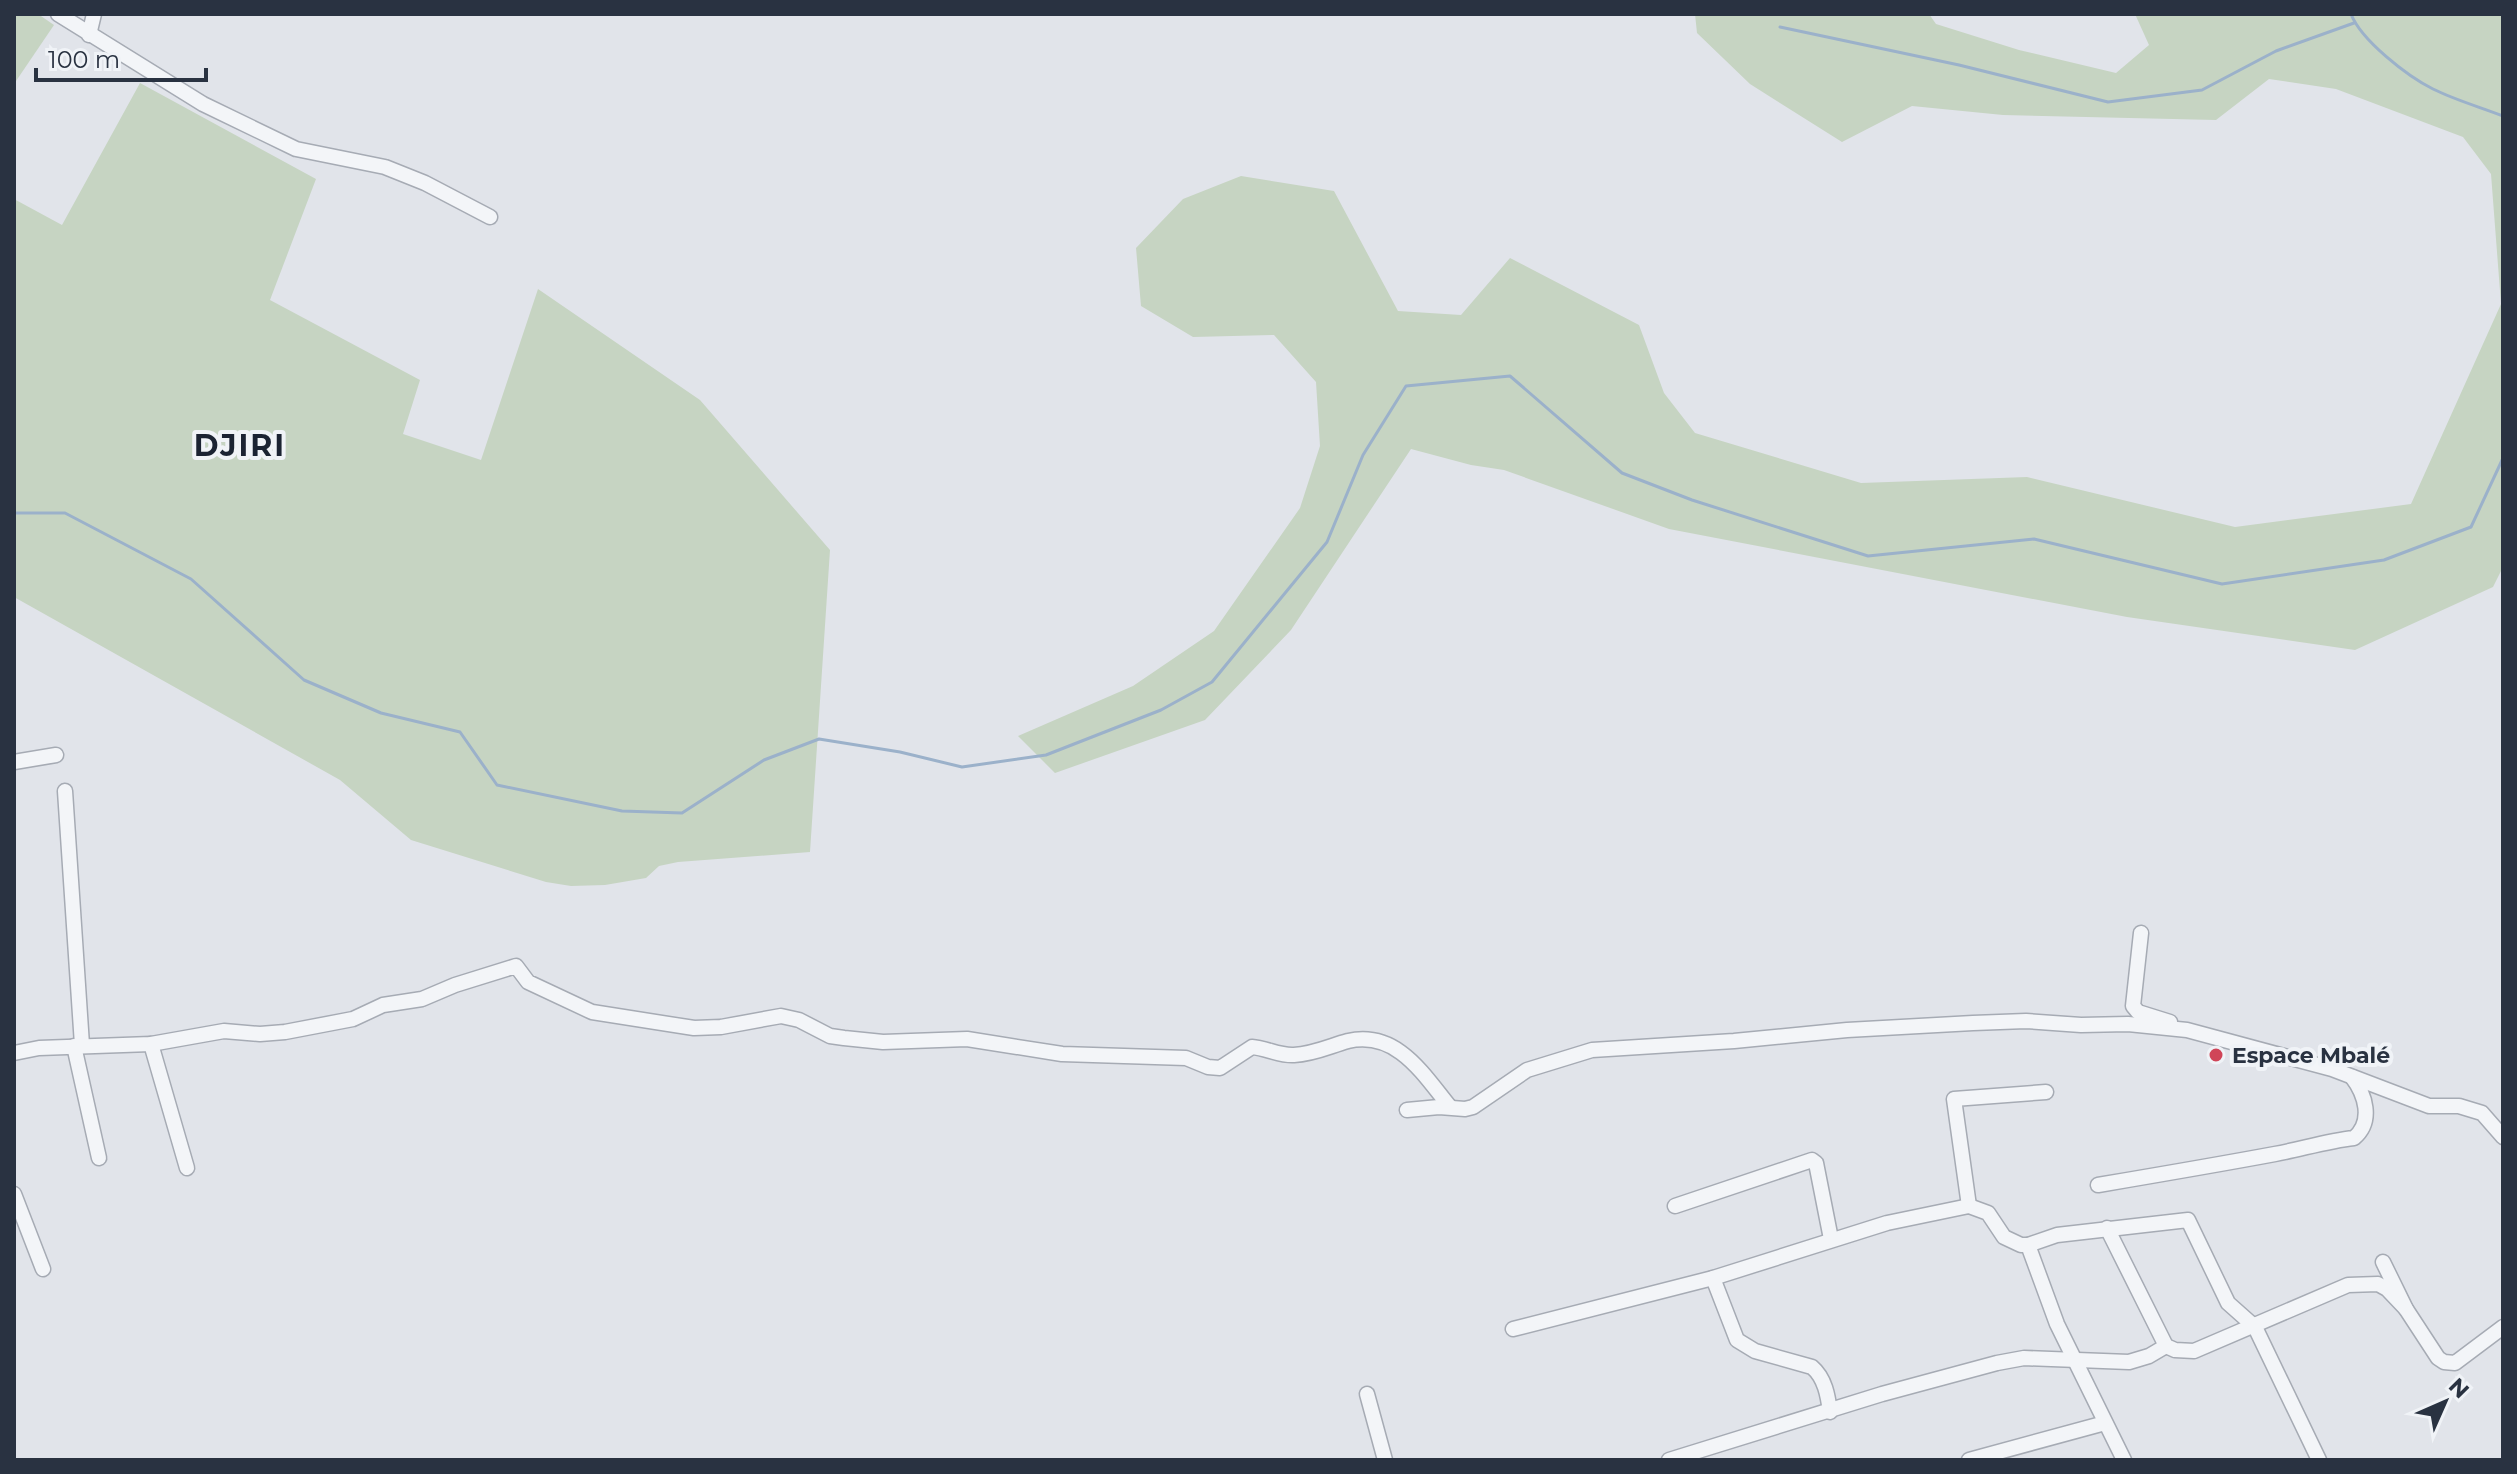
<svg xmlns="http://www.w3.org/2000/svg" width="2517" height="1474" viewBox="0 0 2517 1474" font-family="Montserrat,sans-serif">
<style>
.green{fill:#c6d4c2}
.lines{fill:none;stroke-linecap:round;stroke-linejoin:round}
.stream{stroke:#9bb1ca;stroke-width:3}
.minor-casing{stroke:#a6abb4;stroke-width:17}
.minor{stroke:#f3f5f8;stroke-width:14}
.poi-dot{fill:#d04558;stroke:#f0f3f7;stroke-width:3}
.labels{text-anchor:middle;stroke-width:8;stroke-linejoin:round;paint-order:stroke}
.poi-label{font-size:22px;font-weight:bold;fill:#293241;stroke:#f0f3f7;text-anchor:start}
.district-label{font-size:30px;font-weight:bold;letter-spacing:2px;fill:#1b2332;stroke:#f0f3f7}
</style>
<rect width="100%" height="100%" fill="#e1e4ea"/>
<g class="green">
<path d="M14 14H38L54 25 14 84Z"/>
<path d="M1695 14H1929L1936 24 2019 50 2116 73 2149 45 2135 14H2503V567L2493 587 2355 650 2127 617 1669 529 1504 470 1471 465 1411 449 1291 630 1205 720 1055 773 1018 736 1133 686 1214 631 1300 508 1320 446 1316 382 1274 335 1193 337 1141 306 1136 248 1183 199 1241 176 1334 191 1398 311 1461 315 1510 258 1639 325 1664 393 1695 433 1861 483 2027 477 2235 527 2411 504 2501 304 2491 174 2463 137 2336 89 2269 79 2216 120 2003 115 1912 106 1842 142 1750 84 1697 33Z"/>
<path d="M140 83 316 179 270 300 420 380 403 434 481 460 538 289 700 400 830 550 810 852 678 862 659 866 646 878 605 885 571 886 546 882 411 840 340 780 14 597V199L62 225Z"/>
</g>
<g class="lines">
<g class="stream">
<path d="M2351 14C2361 40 2407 76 2433 89 2455 100 2480 107 2503 116"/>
<path d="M1780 27 1959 65 2108 102 2202 90 2276 51 2354 23"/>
<path d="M14 513H65L191 579 304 680 381 713 460 732 497 785 622 811 682 813 764 760 819 739 900 752 962 767 1046 755 1161 710 1212 682 1327 542 1363 455 1406 386 1510 376 1622 473 1692 500 1868 556 2034 539 2222 584 2384 560 2471 527 2503 458"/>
</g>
<g class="minor-casing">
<g id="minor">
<path d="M58 14 203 104 296 149 385 167 425 183 490 217"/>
<path d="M89 35 94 14"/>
<path d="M14 762 56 755"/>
<path d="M65 791 82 1045"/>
<path d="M2141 933 2133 1006 2138 1012 2170 1022"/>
<path d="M151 1044 187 1168"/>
<path d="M74 1046 99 1158"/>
<path d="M14 1053 39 1048 151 1044 224 1031 260 1034 285 1032 353 1019 383 1005 422 999 455 985 516 966 528 982 592 1012 694 1028 721 1027 781 1016 799 1020 830 1036 844 1038 883 1042 967 1039 1062 1054 1186 1058 1208 1067 1220 1068 1252 1047C1266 1048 1280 1056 1294 1055 1314 1054 1330 1046 1348 1041 1397 1030 1423 1074 1450 1107"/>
<path d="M1407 1110 1439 1107 1465 1109 1473 1107 1527 1070 1592 1050 1734 1041 1847 1030 1973 1023 2026 1021 2081 1025 2128 1024 2187 1030 2332 1069 2429 1106H2459L2482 1113 2503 1137"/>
<path d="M2098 1185C2157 1175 2216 1165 2275 1154 2302 1149 2327 1141 2354 1138 2374 1121 2365 1094 2352 1077"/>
<path d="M14 1194 43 1269"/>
<path d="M1675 1206 1812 1160 1816 1163 1831 1239"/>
<path d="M1969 1206 1954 1099 2046 1092"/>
<path d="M2107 1228 2166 1346 2175 1350 2194 1351 2348 1285 2378 1284 2387 1289 2406 1309"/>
<path d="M2028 1245 2057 1235 2188 1220 2228 1303 2255 1327 2319 1460"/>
<path d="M2383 1262 2406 1309 2438 1358 2444 1362 2455 1363 2503 1327"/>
<path d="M1713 1278 1737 1340 1755 1351 1812 1367C1825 1378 1828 1396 1830 1412"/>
<path d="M1513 1329 1713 1278 1887 1223 1969 1206 1988 1213 2004 1237 2021 1245H2028L2057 1324 2124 1460"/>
<path d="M1367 1394 1385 1460"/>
<path d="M1669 1460 1882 1394 1997 1363 2024 1358 2129 1362 2149 1356 2166 1346"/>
<path d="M1969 1460 2105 1423"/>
</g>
</g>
<use href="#minor" class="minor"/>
</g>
<circle class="poi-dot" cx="2216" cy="1055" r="8"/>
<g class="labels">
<g class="poi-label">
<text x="2232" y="1063">Espace Mbalé</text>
</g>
<g class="district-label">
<text x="240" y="456">DJIRI</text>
</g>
</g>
<rect width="2517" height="1474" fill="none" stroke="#293241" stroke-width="32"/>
<g transform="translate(2445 1402) rotate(45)" stroke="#f0f3f7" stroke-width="6" paint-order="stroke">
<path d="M0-6L14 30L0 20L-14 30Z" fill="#293241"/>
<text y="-12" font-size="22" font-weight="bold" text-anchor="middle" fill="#293241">N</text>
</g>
<path d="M36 68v12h170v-12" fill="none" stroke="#293241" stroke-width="4"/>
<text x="48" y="68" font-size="24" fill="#293241" stroke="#f0f3f7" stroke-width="6" paint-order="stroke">100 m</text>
</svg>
